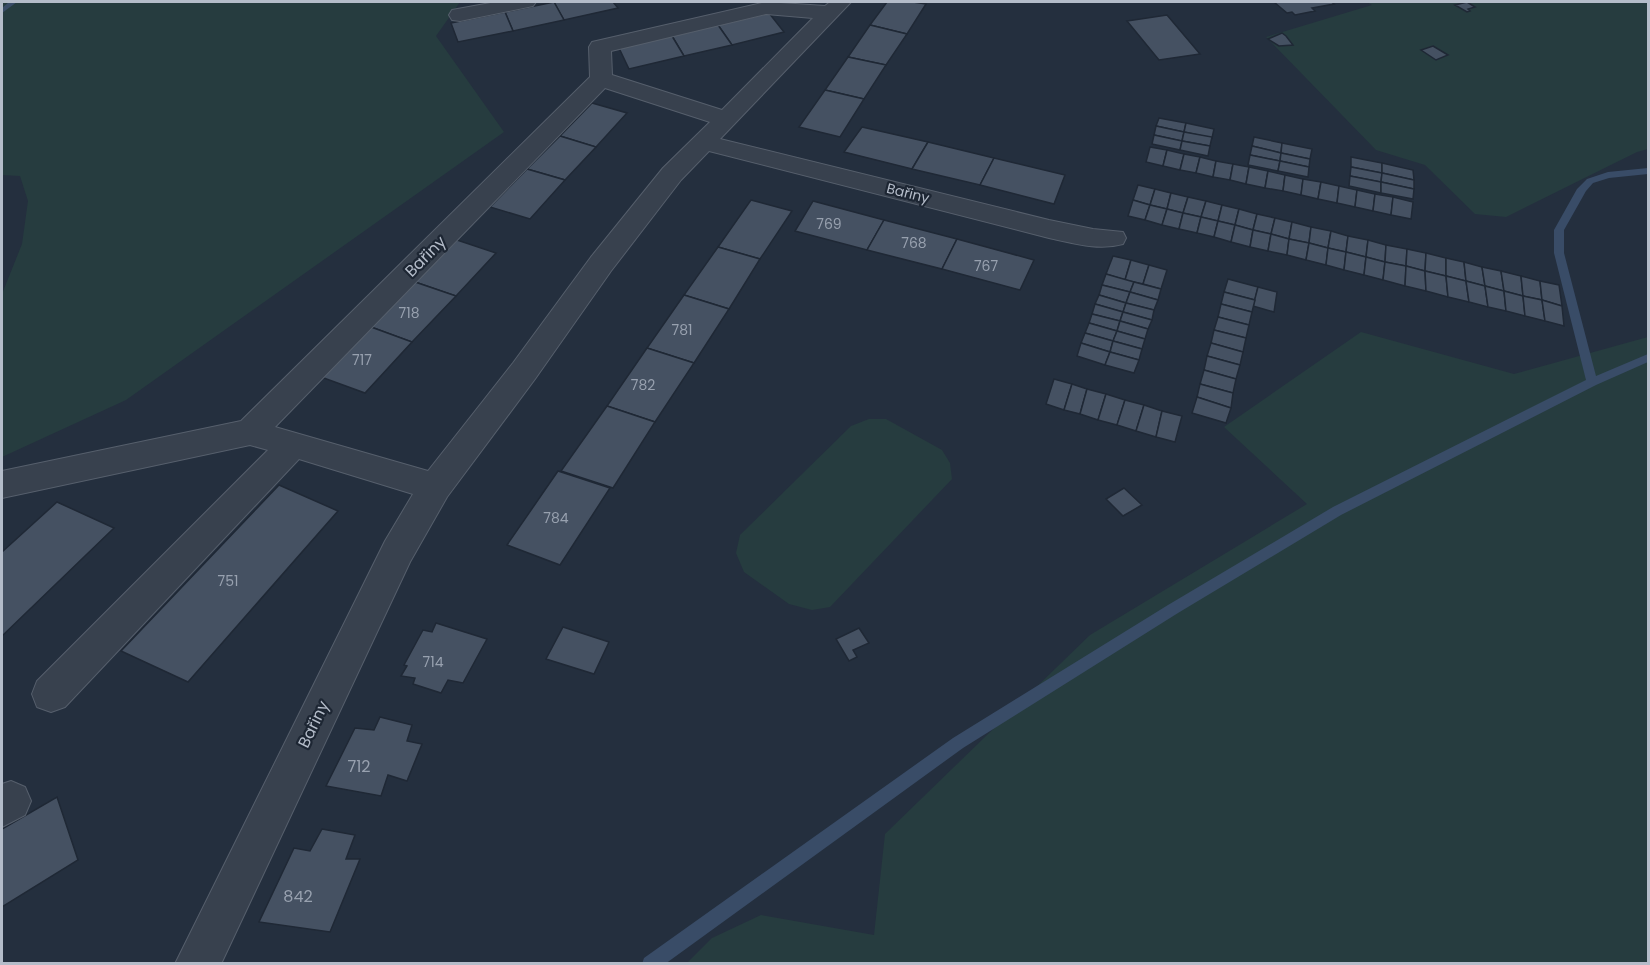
<svg xmlns="http://www.w3.org/2000/svg" width="1650" height="965" viewBox="0 0 1650 965" font-family="Poppins,sans-serif">
<style>
.green{fill:#263c3f}
.lines{fill:none;stroke-linecap:round;stroke-linejoin:round}
.stream{fill:#394c67;fill-rule:evenodd}
.building{fill:#455162;stroke:#1f2835;stroke-width:1.5}
.minor-casing{stroke:#565f6c;stroke-width:2}
.minor{fill:#38414e;fill-rule:evenodd}
.labels{text-anchor:middle;stroke-width:4.5;stroke-linejoin:round;paint-order:stroke}
.far-street-label{font-size:14px;fill:#b4bcc9;stroke:#1d2633}
.number-label{font-size:14px;fill:#98a1af}
.street-label{font-size:16px;fill:#b4bcc9;stroke:#1d2633}
.near-number-label{font-size:16px;fill:#98a1af}
</style>
<rect width="100%" height="100%" fill="#242f3e"/>
<g class="green">
<path d="M2 2H460L436 36 504 132 126 400 2 457V294L22 244 28 201 20 176 2 175Z"/>
<path d="M1367 2H1648V149L1637 152 1506 217 1475 214 1425 165 1376 150 1266 37 1372 5Z"/>
<path d="M1361 332 1514 374 1648 337V963H687L712 938 761 915 874 935 885 834 1090 635 1307 504 1224 427Z"/>
<path d="M869 419H886L942 450 950 463 952 479 830 607 812 610 789 604 744 572 736 553 740 535 851 426Z"/>
</g>
<g class="lines">
<g class="stream">
<path d="M9 2H17L2 13V8Z"/>
<path d="M1648 168V174L1609 178 1593 183 1586 191 1564 230V253L1596 376 1648 354V362L1596 385 1341 515 1178 613 963 748 665 964H642L644 958 953 738 1168 605 1333 507 1586 380 1554 253V230L1577 189 1587 179 1608 172Z"/>
</g>
</g>
<g class="building">
<path d="M554 2H613L618 8 564 20Z"/>
<path d="M554 2 564 20 513 31 505 12Z"/>
<path d="M887 2H913L926 4 907 34 870 25Z"/>
<path d="M1274 2H1331L1334 4 1312 8 1315 11 1295 15 1292 12 1287 13Z"/>
<path d="M1467 2 1475 7 1468 9 1470 11 1467 12 1455 5Z"/>
<path d="M505 12 513 31 458 42 451 23Z"/>
<path d="M769 13 784 32 732 45 718 25Z"/>
<path d="M1167 15 1200 54 1159 60 1127 21Z"/>
<path d="M718 25 732 45 684 56 672 36Z"/>
<path d="M870 25 907 34 886 65 848 57Z"/>
<path d="M1282 33 1286 36 1293 45 1279 46 1268 39Z"/>
<path d="M672 36 684 56 629 69 619 48Z"/>
<path d="M1433 46 1448 55 1436 60 1421 50Z"/>
<path d="M848 57 886 65 864 99 825 90Z"/>
<path d="M825 90 864 99 840 137 799 127Z"/>
<path d="M592 103 627 113 596 147 560 136Z"/>
<path d="M1159 118 1186 123 1184 132 1156 126Z"/>
<path d="M1186 123 1214 129 1212 138 1184 132Z"/>
<path d="M1156 126 1184 132 1182 141 1154 135Z"/>
<path d="M862 127 928 142 912 169 844 152Z"/>
<path d="M1184 132 1212 137 1210 146 1182 141Z"/>
<path d="M1154 135 1182 141 1180 150 1152 144Z"/>
<path d="M560 136 596 147 565 180 527 169Z"/>
<path d="M1254 137 1282 143 1281 153 1252 146Z"/>
<path d="M1182 141 1210 146 1208 156 1180 150Z"/>
<path d="M928 142 994 158 980 185 912 169Z"/>
<path d="M1282 143 1312 149 1310 159 1281 153Z"/>
<path d="M1252 146 1281 153 1280 161 1250 155Z"/>
<path d="M1150 147 1167 150 1163 166 1146 162Z"/>
<path d="M1167 150 1184 154 1180 170 1163 166Z"/>
<path d="M1281 153 1310 159 1309 167 1280 161Z"/>
<path d="M1184 154 1200 157 1196 173 1180 170Z"/>
<path d="M1250 155 1280 161 1278 171 1248 165Z"/>
<path d="M1200 157 1216 161 1213 177 1196 173Z"/>
<path d="M1351 157 1382 163V173L1351 167Z"/>
<path d="M994 158 1065 175 1054 204 980 185Z"/>
<path d="M1216 161 1233 164 1230 180 1213 177Z"/>
<path d="M1280 161 1309 167 1308 177 1278 171Z"/>
<path d="M1382 163 1413 170 1414 180 1382 173Z"/>
<path d="M1233 164 1249 167 1246 184 1230 180Z"/>
<path d="M1249 167 1268 171 1265 188 1246 184Z"/>
<path d="M1351 167 1382 173 1381 182 1350 176Z"/>
<path d="M527 169 565 180 530 219 490 207Z"/>
<path d="M1268 171 1285 175 1283 191 1265 188Z"/>
<path d="M1382 173 1414 180V189L1381 182Z"/>
<path d="M1285 175 1303 179 1301 195 1283 191Z"/>
<path d="M1350 176 1381 182V193L1349 186Z"/>
<path d="M1303 179 1321 182 1318 199 1301 195Z"/>
<path d="M1321 182 1339 186 1337 203 1318 199Z"/>
<path d="M1381 182 1414 189 1413 199 1381 193Z"/>
<path d="M1138 185 1155 189 1150 205 1133 200Z"/>
<path d="M1339 186 1357 190 1355 207 1337 203Z"/>
<path d="M1155 189 1171 193 1167 209 1150 205Z"/>
<path d="M1357 190 1375 194 1373 211 1355 207Z"/>
<path d="M1171 193 1188 197 1183 213 1167 209Z"/>
<path d="M1375 194 1393 197 1391 215 1373 211Z"/>
<path d="M1188 197 1206 201 1201 217 1183 213Z"/>
<path d="M1393 197 1413 202 1411 219 1391 215Z"/>
<path d="M751 200 792 211 760 259 718 247Z"/>
<path d="M1133 200 1150 205 1145 220 1128 216Z"/>
<path d="M813 201 884 220 867 250 795 231Z"/>
<path d="M1206 201 1222 205 1218 221 1201 217Z"/>
<path d="M1150 205 1167 209 1162 225 1145 220Z"/>
<path d="M1222 205 1239 209 1235 225 1218 221Z"/>
<path d="M1167 209 1183 213 1179 229 1162 225Z"/>
<path d="M1239 209 1257 214 1253 230 1235 225Z"/>
<path d="M1183 213 1201 217 1197 233 1179 229Z"/>
<path d="M1257 214 1275 218 1271 234 1253 230Z"/>
<path d="M1201 217 1218 221 1214 237 1197 233Z"/>
<path d="M1275 218 1292 222 1289 239 1271 234Z"/>
<path d="M884 220 957 239 942 269 867 250Z"/>
<path d="M1218 221 1235 225 1231 242 1214 237Z"/>
<path d="M1292 222 1311 227 1309 243 1289 239Z"/>
<path d="M1235 225 1253 230 1250 247 1231 242Z"/>
<path d="M1311 227 1331 231 1328 248 1309 243Z"/>
<path d="M1253 230 1271 234 1268 251 1250 247Z"/>
<path d="M1331 231 1348 236 1346 252 1328 248Z"/>
<path d="M1271 234 1289 239 1287 255 1268 251Z"/>
<path d="M1348 236 1368 240 1366 257 1346 252Z"/>
<path d="M957 239 1034 260 1020 290 942 269Z"/>
<path d="M1289 239 1309 243 1306 260 1287 255Z"/>
<path d="M457 240 496 253 456 296 415 282Z"/>
<path d="M1368 240 1386 245 1385 262 1366 257Z"/>
<path d="M1309 243 1328 248 1326 265 1306 260Z"/>
<path d="M1386 245 1407 249 1406 266 1385 262Z"/>
<path d="M718 247 760 259 729 309 684 295Z"/>
<path d="M1328 248 1346 252 1344 270 1326 265Z"/>
<path d="M1407 249 1426 253 1425 271 1406 266Z"/>
<path d="M1346 252 1366 257 1364 275 1344 270Z"/>
<path d="M1426 253 1446 258V276L1425 271Z"/>
<path d="M1113 256 1131 260 1125 280 1106 274Z"/>
<path d="M1366 257 1385 262 1383 280 1364 275Z"/>
<path d="M1446 258 1464 262 1466 281 1446 276Z"/>
<path d="M1131 260 1149 265 1143 284 1125 280Z"/>
<path d="M1385 262 1406 266 1405 286 1383 280Z"/>
<path d="M1464 262 1482 267 1485 286 1466 281Z"/>
<path d="M1149 265 1167 270 1161 289 1143 284Z"/>
<path d="M1406 266 1425 271 1426 291 1405 286Z"/>
<path d="M1482 267 1501 271 1504 291 1485 286Z"/>
<path d="M1425 271 1446 276 1448 297 1426 291Z"/>
<path d="M1501 271 1521 276 1523 296 1504 291Z"/>
<path d="M1106 274 1134 282 1130 292 1102 285Z"/>
<path d="M1446 276 1466 281 1469 302 1448 297Z"/>
<path d="M1521 276 1540 281 1542 300 1523 296Z"/>
<path d="M1228 279 1258 287 1255 300 1224 292Z"/>
<path d="M1466 281 1485 286 1488 307 1469 302Z"/>
<path d="M1540 281 1559 285 1562 306 1542 300Z"/>
<path d="M415 282 456 296 412 342 371 327Z"/>
<path d="M1134 282 1161 289 1158 300 1130 292Z"/>
<path d="M1102 285 1130 292 1126 303 1099 295Z"/>
<path d="M1485 286 1504 291 1506 311 1488 307Z"/>
<path d="M1258 287 1277 292 1274 312 1253 306Z"/>
<path d="M1504 291 1523 296 1525 316 1506 311Z"/>
<path d="M1130 292 1158 300 1154 310 1126 303Z"/>
<path d="M1224 292 1255 300 1252 312 1221 304Z"/>
<path d="M684 295 729 309 694 363 647 348Z"/>
<path d="M1099 295 1126 303 1123 312 1095 304Z"/>
<path d="M1523 296 1542 300 1545 321 1525 316Z"/>
<path d="M1542 300 1562 306 1564 326 1545 321Z"/>
<path d="M1126 303 1154 310 1152 320 1123 312Z"/>
<path d="M1095 304 1123 312 1120 321 1092 314Z"/>
<path d="M1221 304 1252 312 1249 325 1218 317Z"/>
<path d="M1123 312 1152 320 1148 329 1120 321Z"/>
<path d="M1092 314 1120 321 1117 331 1089 323Z"/>
<path d="M1218 317 1249 325 1246 338 1214 330Z"/>
<path d="M1120 321 1148 329 1145 339 1117 331Z"/>
<path d="M1089 323 1117 331 1113 341 1085 333Z"/>
<path d="M371 327 412 342 365 393 321 377Z"/>
<path d="M1214 330 1246 338 1243 352 1211 343Z"/>
<path d="M1117 331 1145 339 1142 349 1113 341Z"/>
<path d="M1085 333 1113 341 1110 352 1081 343Z"/>
<path d="M1113 341 1142 349 1139 360 1110 352Z"/>
<path d="M1081 343 1110 352 1105 365 1077 356Z"/>
<path d="M1211 343 1243 352 1240 365 1207 356Z"/>
<path d="M647 348 694 363 655 422 607 406Z"/>
<path d="M1110 352 1139 360 1134 373 1105 365Z"/>
<path d="M1207 356 1240 365 1236 379 1204 370Z"/>
<path d="M1204 370 1236 379 1233 393 1200 384Z"/>
<path d="M1054 379 1072 384 1064 410 1046 404Z"/>
<path d="M1072 384 1087 389 1080 414 1064 410Z"/>
<path d="M1200 384 1233 393 1231 408 1197 397Z"/>
<path d="M1087 389 1106 394 1098 420 1080 414Z"/>
<path d="M1106 394 1125 400 1117 425 1098 420Z"/>
<path d="M1197 397 1231 408 1226 423 1192 413Z"/>
<path d="M1125 400 1144 405 1136 431 1117 425Z"/>
<path d="M1144 405 1162 411 1156 437 1136 431Z"/>
<path d="M607 406 655 422 613 488 561 471Z"/>
<path d="M1162 411 1182 416 1175 442 1156 437Z"/>
<path d="M558 471 610 488 560 565 507 545Z"/>
<path d="M279 485 338 511 188 682 121 651Z"/>
<path d="M1124 488 1142 505 1123 516 1106 499Z"/>
<path d="M57 502 114 528 2 636V552Z"/>
<path d="M436 623 487 639 463 683 448 680 441 693 413 684 415 678 401 676 407 666 404 665 423 630 432 632Z"/>
<path d="M563 627 609 642 594 674 546 659Z"/>
<path d="M859 628 869 643 853 650 857 657 849 661 836 639Z"/>
<path d="M380 717 412 725 407 741 422 744 407 781 388 775 381 796 326 786 355 728 374 730Z"/>
<path d="M57 797 78 860 2 907V829Z"/>
<path d="M322 829 355 835 346 859H360L330 932 259 922 294 848 310 851Z"/>
</g>
<g class="lines">
<g class="minor-casing">
<g id="minor">
<path d="M496 2H536L533 6 460 21 452 20 449 15 452 10Z"/>
<path d="M766 2 825 6 830 2H851L720 139 1049 220 1093 229 1123 232 1126 238 1123 244C1098 251 1073 243 1049 238L709 151 681 180 611 271 535 379 447 497 410 562 221 964H175L385 541 413 494 299 459 65 707 51 712 37 707 32 694 37 681 268 450 250 445 2 498V471L241 421 590 77 589 47 592 42ZM766 14 813 18 722 110 612 75 611 51ZM605 88 710 122 663 168 591 257 513 363 428 471 275 427Z"/>
<path d="M11 781 25 787 31 801 25 815 2 827V784Z"/>
</g>
</g>
<use href="#minor" class="minor"/>
</g>
<g class="labels">
<g class="far-street-label">
<text transform="translate(908 193) rotate(14)" y="5">Bařiny</text>
</g>
<g class="number-label">
<text x="829" y="229">769</text>
<text x="914" y="248">768</text>
<text x="986" y="271">767</text>
<text x="409" y="318">718</text>
<text x="682" y="335">781</text>
<text x="362" y="365">717</text>
<text x="643" y="390">782</text>
<text x="556" y="523">784</text>
<text x="228" y="586">751</text>
<text x="433" y="667">714</text>
</g>
<g class="street-label">
<text transform="translate(425 256) rotate(-45)" y="6">Bařiny</text>
<text transform="translate(313 724) rotate(-64)" y="6">Bařiny</text>
</g>
<g class="near-number-label">
<text x="359" y="772">712</text>
<text x="298" y="902">842</text>
</g>
</g>
<rect width="1650" height="965" fill="none" stroke="#b4bcc9" stroke-width="6"/>
</svg>
